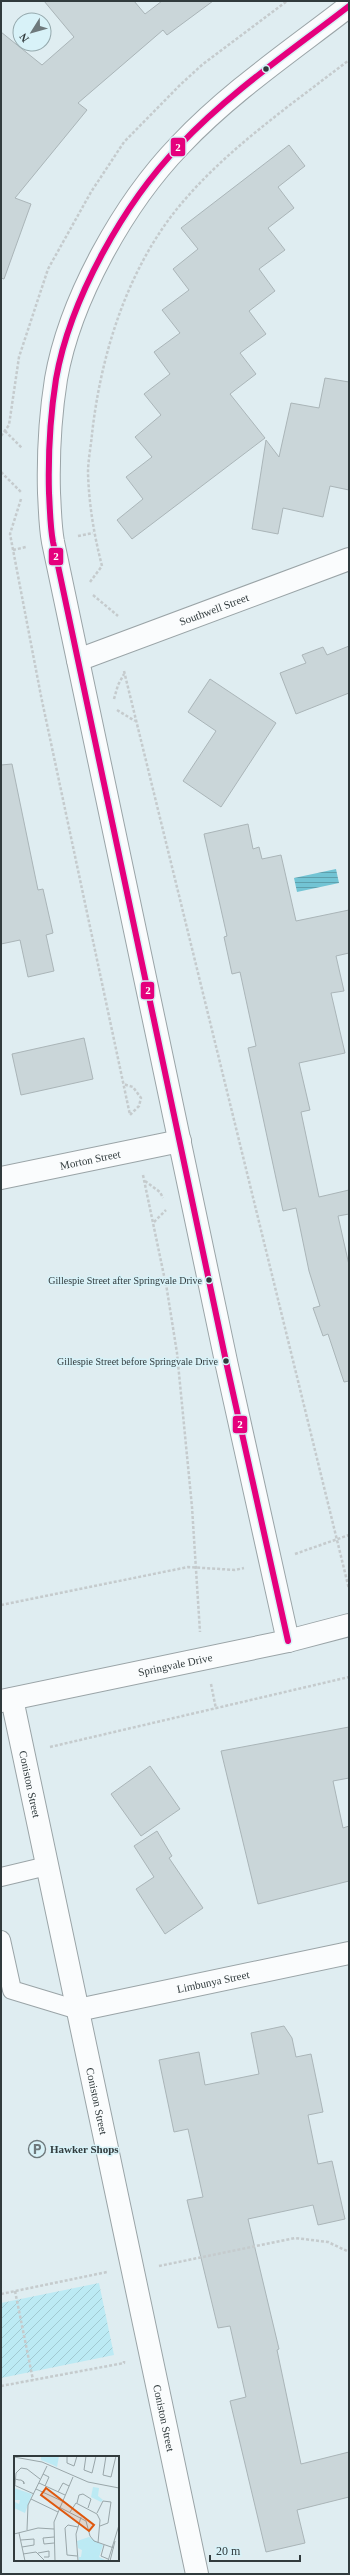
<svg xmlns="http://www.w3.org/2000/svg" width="350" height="2575" viewBox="0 0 350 2575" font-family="'Times New Roman',serif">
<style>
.garden{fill:url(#garden-furrows)}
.water{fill:url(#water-rules)}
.building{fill:#cad6d9;stroke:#aab5b8}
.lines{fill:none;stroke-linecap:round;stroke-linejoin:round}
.service-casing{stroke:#9aa4a7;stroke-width:20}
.minor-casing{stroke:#9aa4a7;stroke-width:24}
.secondary-casing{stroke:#9aa4a7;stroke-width:24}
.path{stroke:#c5cbcd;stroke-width:2.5;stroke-dasharray:3 2;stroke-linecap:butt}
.service{stroke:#fafcfd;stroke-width:18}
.minor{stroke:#fafcfd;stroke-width:22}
.secondary{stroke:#fafcfd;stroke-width:22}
.bus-1-casing{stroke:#d8f2f8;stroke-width:9}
.bus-1{stroke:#e5007d;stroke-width:6}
.bus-dot{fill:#313b3d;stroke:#d8f2f8;stroke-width:1.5}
.labels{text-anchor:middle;stroke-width:3;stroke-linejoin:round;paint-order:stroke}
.bus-label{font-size:10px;fill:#313b3d;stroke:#d8f2f8;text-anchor:end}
.street-label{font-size:11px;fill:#313b3d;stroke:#d8f2f8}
.poi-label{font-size:11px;font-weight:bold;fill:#313b3d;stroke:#d8f2f8;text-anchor:start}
.inset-road{fill:none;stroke:#99a6a9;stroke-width:1}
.view{fill:#df580e;fill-opacity:0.15;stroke:#df580e;stroke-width:2}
.inset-edge{fill:none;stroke:#313b3d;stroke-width:2}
.line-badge{stroke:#d8f2f8;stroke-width:1.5}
.badge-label{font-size:11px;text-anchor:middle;font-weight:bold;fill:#fff}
</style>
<defs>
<pattern id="garden-furrows" width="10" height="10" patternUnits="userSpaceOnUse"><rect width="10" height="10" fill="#bceaf4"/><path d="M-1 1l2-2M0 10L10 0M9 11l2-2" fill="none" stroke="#a2cad2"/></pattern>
<pattern id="water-rules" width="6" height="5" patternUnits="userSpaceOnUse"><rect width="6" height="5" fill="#72c4d4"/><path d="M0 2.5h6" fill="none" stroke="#5ea0ad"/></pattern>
</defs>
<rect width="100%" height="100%" fill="#dfedf1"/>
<path class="garden" d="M99 2283 114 2355 1 2378V2303Z"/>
<path class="water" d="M336 869 339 883 297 892 294 878Z"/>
<g class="building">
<path d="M44 1H134L145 14 162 1H213L167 35 163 30 78 103 87 110 15 198 31 204 4 279 1 278V32L42 65 74 37Z"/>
<path d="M289 145 305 166 278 187 294 208 268 228 285 250 259 269 275 291 249 311 266 334 240 353 256 374 230 394 265 438 132 539 117 520 143 499 126 477 152 457 135 437 161 415 144 394 170 374 154 352 180 333 162 310 189 290 173 269 198 249 181 228Z"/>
<path d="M325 378 349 382V490L330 486 323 517 283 508 278 534 252 529 266 440 279 457 291 403 319 408Z"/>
<path d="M349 646V693L296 714 280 673 306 663 302 655 323 647 327 655Z"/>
<path d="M210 679 276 723 221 807 183 781 216 731 188 712Z"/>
<path d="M12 764 38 890 43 889 53 933 46 935 54 971 28 977 20 940 1 944V765Z"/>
<path d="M248 824 253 849 259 847 262 859 281 855 296 921 349 910V953L336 956 344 991 331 993 345 1053 299 1063 310 1110 301 1112 319 1197 349 1190V1214L338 1216 349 1265V1381L344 1382 328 1334 323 1336 313 1308 320 1306 309 1271 296 1208 283 1211 248 1048 256 1046 240 972 232 974 224 937 227 936 204 834Z"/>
<path d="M84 1038 93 1079 21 1095 12 1054Z"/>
<path d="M349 1727V1778L333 1781 343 1828 349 1826V1881L258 1904 221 1751Z"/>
<path d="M150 1766 180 1809 141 1836 111 1794Z"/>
<path d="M157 1831 172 1856 169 1858 203 1908 165 1934 136 1889 154 1877 134 1846Z"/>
<path d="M284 2026 292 2038 296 2057 311 2054 323 2112 308 2115 318 2164 332 2161 345 2219 318 2225 313 2205 248 2219 279 2349 277 2350 301 2464 349 2452V2497L297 2510 305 2543 266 2552 230 2401 246 2397 230 2326 218 2328 187 2200 203 2197 188 2129 174 2132 159 2060 199 2052 205 2085 259 2074 251 2033Z"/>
</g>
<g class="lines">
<g class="service-casing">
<g id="service">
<path d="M1 1877 47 1866"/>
<path d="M1 1940 12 1990 78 2010"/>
</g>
</g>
<g class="minor-casing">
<g id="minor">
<path id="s1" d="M78 660 349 559"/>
<path id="s2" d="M1 1178 180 1141"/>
<path d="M288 1641 227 1366 53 542C50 526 50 509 49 493 48 455 50 417 56 379 70 299 124 203 180 145 230 92 291 51 349 6"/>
<path id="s3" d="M12 1699 197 2574"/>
<path id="s4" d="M78 2010 349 1953"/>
</g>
</g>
<g class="secondary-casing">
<g id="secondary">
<path id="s5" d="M1 1701 288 1641 349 1625"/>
</g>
</g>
<g class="path">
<path d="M5 431 22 448"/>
<path d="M1 436 9 425 19 357 48 269 91 192 124 142 180 85 203 64 287 1"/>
<path d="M1 472 22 493"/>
<path d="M21 499 10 534 41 696 130 1115 139 1106 141 1098 133 1087 123 1084"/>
<path d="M78 536 93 533"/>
<path d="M13 550 26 547"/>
<path d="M90 582 102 566C94 535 89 505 88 473 88 460 91 446 92 434 101 353 128 267 181 204 228 148 291 105 349 60"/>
<path d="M93 595 118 616"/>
<path d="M124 671 349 1589"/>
<path d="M114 699 118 685 124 674"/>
<path d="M117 710 135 721"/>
<path d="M143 1175 167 1290 177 1353 192 1507 200 1632"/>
<path d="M145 1181 160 1192 163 1198"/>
<path d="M154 1222 166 1210"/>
<path d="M295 1554 349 1535"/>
<path d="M1 1605 188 1567 235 1570 244 1568"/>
<path d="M211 1684 216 1709"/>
<path d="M50 1747 349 1677"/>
<path d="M159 2266 295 2238 328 2242 349 2252"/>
<path d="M15 2291 33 2380"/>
<path d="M1 2294 107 2272"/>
<path d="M1 2386 124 2363V2361"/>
</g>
<use href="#service" class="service"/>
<use href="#minor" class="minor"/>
<use href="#secondary" class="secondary"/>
<g class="bus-1-casing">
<path id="bus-1" d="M288 1641 227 1366 53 542C50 526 50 509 49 493 48 455 50 417 56 379 70 299 124 203 180 145 230 92 291 51 349 6"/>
</g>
<use href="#bus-1" class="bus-1"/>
</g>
<defs>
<g id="parking-ring" transform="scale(0.9)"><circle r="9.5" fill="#d8f2f8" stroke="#6e797c" stroke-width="1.5"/><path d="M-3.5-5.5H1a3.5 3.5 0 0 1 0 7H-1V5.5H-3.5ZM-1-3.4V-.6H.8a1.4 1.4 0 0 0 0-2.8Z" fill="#6e797c"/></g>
</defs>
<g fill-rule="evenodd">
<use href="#parking-ring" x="37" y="2149"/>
</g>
<g class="bus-dot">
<circle cx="266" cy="69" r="3.5"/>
<circle cx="209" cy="1280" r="3.5"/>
<circle cx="226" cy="1361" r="3.5"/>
</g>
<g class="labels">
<g class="bus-label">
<text x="202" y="1284">Gillespie Street after Springvale Drive</text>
<text x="218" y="1365">Gillespie Street before Springvale Drive</text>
</g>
<g class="street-label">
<text dy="4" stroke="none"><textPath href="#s1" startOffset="145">Southwell Street</textPath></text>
<text dy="4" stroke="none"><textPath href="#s2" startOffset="91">Morton Street</textPath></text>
<text dy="4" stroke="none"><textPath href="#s5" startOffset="178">Springvale Drive</textPath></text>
<text dy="4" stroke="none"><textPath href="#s3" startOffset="87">Coniston Street</textPath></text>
<text dy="4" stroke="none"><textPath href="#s4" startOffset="138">Limbunya Street</textPath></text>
<text dy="4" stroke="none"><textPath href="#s3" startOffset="411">Coniston Street</textPath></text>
<text dy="4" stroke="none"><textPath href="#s3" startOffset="735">Coniston Street</textPath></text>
</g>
<g class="poi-label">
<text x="50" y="2153">Hawker Shops</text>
</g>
</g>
<g transform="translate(14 2456)">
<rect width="105" height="105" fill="#dfedf1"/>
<path d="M0 32 18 38 11 57 0 52 1 46 5 48 6 44H0Z" fill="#bceaf4"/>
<path d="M27 0H45L43 11 39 9 40 4 39 9 27 4ZM79 31 85 32 84 40 89 44 87 46 77 41ZM75 81 89 89 85 101 93 105H65L64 93 65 101H67L68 94 64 92 63 85Z" fill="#bceaf4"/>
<path class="inset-road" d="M53 0V7L60 10 63 0M72 0 70 14 78 17 82 0M92 0 89 19 97 21 102 0M0 1 28 6 74 26 105 32M29 18 35 21 31 30M1 23 5 24H7L10 26V28L9 25M25 27 51 39M0 29 20 38M1 29 2 17 7 12 13 13 26 23M22 33 48 45M44 36 49 27 55 30M17 43 44 56M63 47 65 39 69 38 77 43 74 52M45 51 72 65 76 80 80 85 100 92M56 56 62 47 83 58 86 64 84 87M83 57 89 45 97 46 94 67 86 70M13 74 14 49 33 10M5 77 11 105M0 78 24 72 40 73M40 81 29 82 30 88 40 87M7 84 20 83V89L8 91M90 89 87 100 94 103M24 97 35 95V101H30M9 98 22 96 31 105M63 100 53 99 51 72 54 69 64 71M41 105 40 66 59 21M64 105 62 78 67 61M94 105 105 69M96 105 101 85"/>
<path class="view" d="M32 32 80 69 75 75 27 39Z"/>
<rect width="105" height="105" class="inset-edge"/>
</g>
<g class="line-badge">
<rect x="170" y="137" width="16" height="20" rx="4" fill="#e5007d"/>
<rect x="48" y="547" width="16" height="19" rx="4" fill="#e5007d"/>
<rect x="140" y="981" width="15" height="19" rx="4" fill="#e5007d"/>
<rect x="232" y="1415" width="16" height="19" rx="4" fill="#e5007d"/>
</g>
<g class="badge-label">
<text x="178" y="151">2</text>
<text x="56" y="560">2</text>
<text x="148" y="994">2</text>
<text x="240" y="1428">2</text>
</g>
<rect width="350" height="2575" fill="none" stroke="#313b3d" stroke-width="4"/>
<g transform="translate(32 32) rotate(233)"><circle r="19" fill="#d8f2f8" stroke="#95a9ad"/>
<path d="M0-3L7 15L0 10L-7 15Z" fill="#6e797c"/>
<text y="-6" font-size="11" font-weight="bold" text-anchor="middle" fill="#313b3d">N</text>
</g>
<path d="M210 2555v6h90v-6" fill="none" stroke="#313b3d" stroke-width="2"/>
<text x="216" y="2555" font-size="12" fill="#313b3d" stroke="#d8f2f8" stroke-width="3" paint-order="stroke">20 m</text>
</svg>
